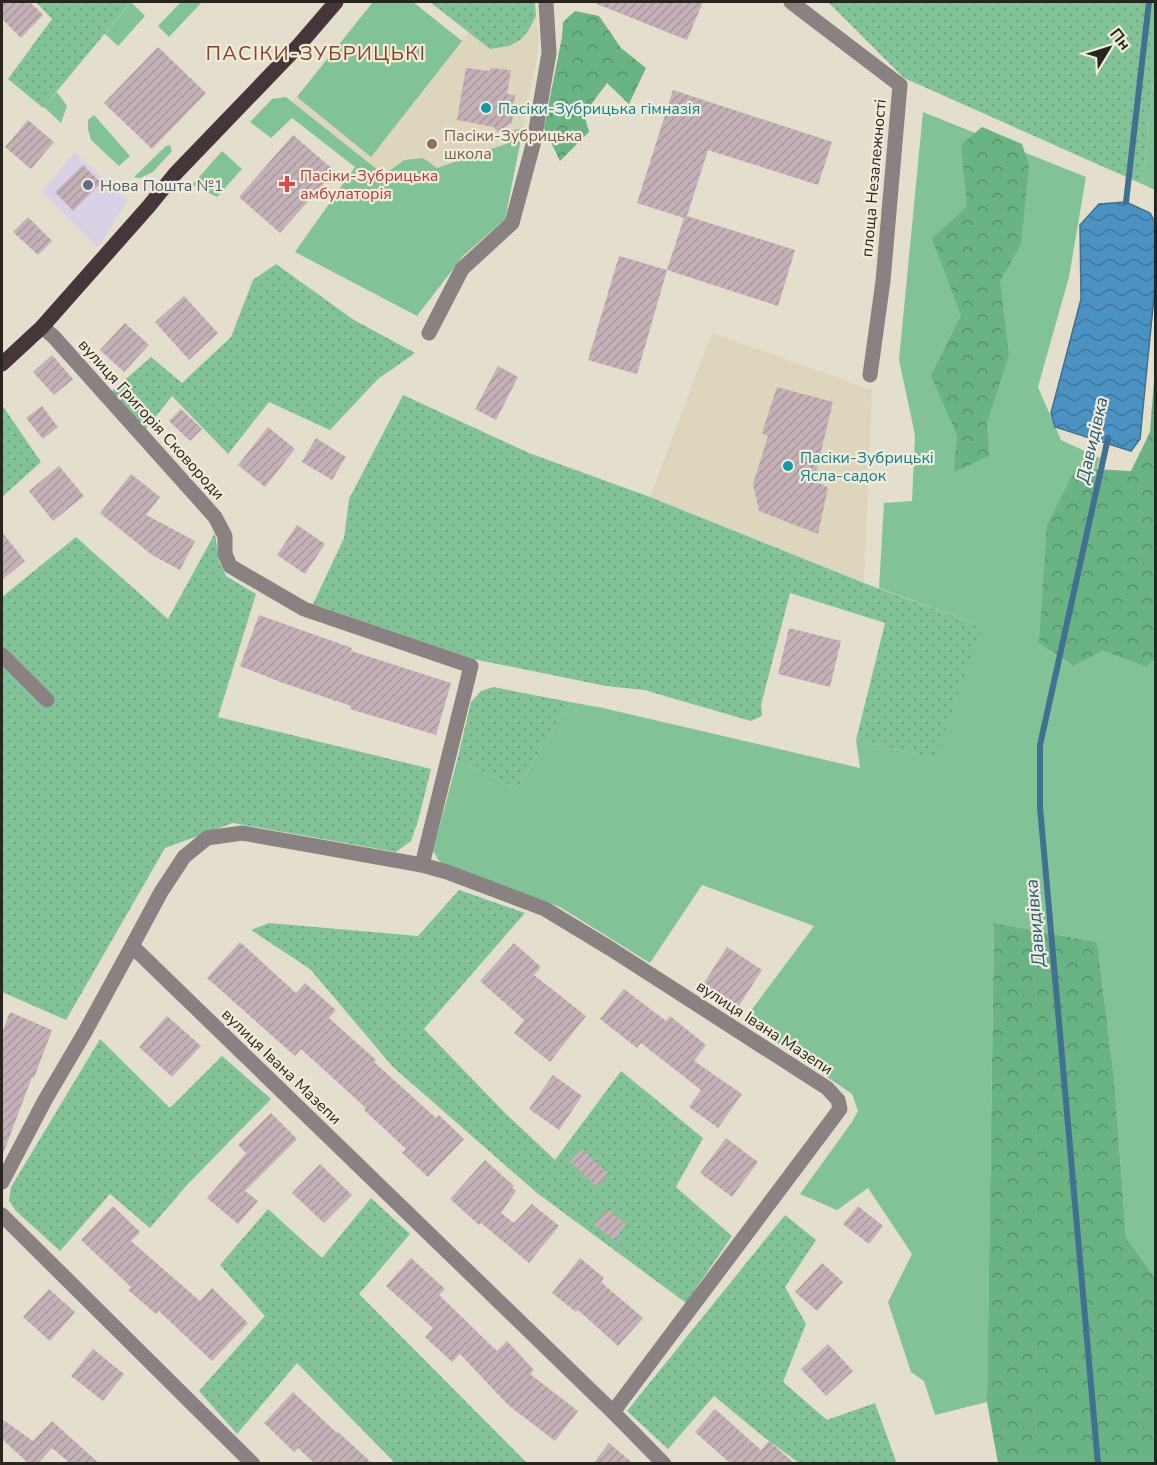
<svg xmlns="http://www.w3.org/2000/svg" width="1157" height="1465" viewBox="0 0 1157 1465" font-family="'Nunito Sans',sans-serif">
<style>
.commercial{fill:#d9d1e6}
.built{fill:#ddd6bc}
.grass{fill:#81c396}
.forest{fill:url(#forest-crowns)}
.park{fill:url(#park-dots)}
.water{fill:url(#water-waves);stroke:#407191;stroke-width:1.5}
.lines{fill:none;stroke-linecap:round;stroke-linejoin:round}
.stream{stroke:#407191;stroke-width:6}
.building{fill:url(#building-hatch)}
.minor{stroke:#8a8183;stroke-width:15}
.major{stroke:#45363a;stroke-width:15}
.culture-dot{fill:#0f9aa8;stroke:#f1ecda;stroke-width:2}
.education-dot{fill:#8d6e63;stroke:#f1ecda;stroke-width:2}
.health-dot{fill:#e0444e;stroke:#f1ecda;stroke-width:2}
.service-dot{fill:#5c6f8a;stroke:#f1ecda;stroke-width:2}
.labels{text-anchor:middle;stroke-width:4.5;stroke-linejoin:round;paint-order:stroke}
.culture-label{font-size:16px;fill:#0d838f;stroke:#f1ecda;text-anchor:start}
.education-label{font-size:16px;fill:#785e54;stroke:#f1ecda;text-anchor:start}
.health-label{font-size:16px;fill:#be3a42;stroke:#f1ecda;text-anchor:start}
.street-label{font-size:16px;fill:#27251e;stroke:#f1ecda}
.service-label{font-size:16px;fill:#4e5e75;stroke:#f1ecda;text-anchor:start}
.water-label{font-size:18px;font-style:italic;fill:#23577a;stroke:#f1ecda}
.quarter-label{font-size:20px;letter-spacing:1.5px;fill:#854324;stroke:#f1ecda}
</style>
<defs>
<pattern id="forest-crowns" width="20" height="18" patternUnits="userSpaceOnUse" patternTransform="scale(1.5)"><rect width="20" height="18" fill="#6ab383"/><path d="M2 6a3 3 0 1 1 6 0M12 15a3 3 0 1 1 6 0" fill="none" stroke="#57916b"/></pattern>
<pattern id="park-dots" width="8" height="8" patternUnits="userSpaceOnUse" patternTransform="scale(1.5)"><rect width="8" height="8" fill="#81c396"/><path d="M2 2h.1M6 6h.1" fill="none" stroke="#6fa781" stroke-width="1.8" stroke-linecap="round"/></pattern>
<pattern id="water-waves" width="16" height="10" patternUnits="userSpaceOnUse" patternTransform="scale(1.5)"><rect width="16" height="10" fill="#4a92c2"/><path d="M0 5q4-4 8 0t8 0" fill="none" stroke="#3e779d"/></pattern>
<pattern id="building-hatch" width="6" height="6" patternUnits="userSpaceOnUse" patternTransform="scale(1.5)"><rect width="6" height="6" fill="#c4b0b7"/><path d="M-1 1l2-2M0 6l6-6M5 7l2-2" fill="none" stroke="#a8979d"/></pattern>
</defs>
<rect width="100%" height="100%" fill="#e4dfcd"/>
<path class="commercial" d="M75 152 127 201 98 248 42 192Z"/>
<g class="built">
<path d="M373 2H413L462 41 468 32 490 49 528 31 536 16 539 37 538 52 505 219 458 260 384 175 292 102Z"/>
<path d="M712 333 872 390 864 583 650 497Z"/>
</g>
<g class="grass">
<path d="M131 2 145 16 118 46 105 34Z"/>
<path d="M181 2H202L169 37 158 26Z"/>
<path d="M373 2H413L462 41 371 157 297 97Z"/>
<path d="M1155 64V190L1142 184Z"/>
<path d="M57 92 67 106 61 123 44 107Z"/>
<path d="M286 97 384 175 404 160 423 158 437 168 506 144 513 130 523 129 505 219 463 256 417 316 295 252 355 167 292 118 271 138 250 122 272 99Z"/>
<path d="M923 112 1086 177 1069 277 1038 387 1061 440 1100 458 1050 651 1073 666 1103 651 1146 667 1155 660V1278L1126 1237 1114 1077 1097 942 994 923 987 1402 935 1415 924 1381 911 1372 888 1302 912 1254 868 1188 837 1210 800 1194 852 1122 858 1111 852 1094 744 1020 814 926 702 885 650 963 560 907 452 868 440 862 433 851 457 761 517 788 570 702 603 708 860 768 856 740 934 759 973 623 879 588 884 503 912 501 915 435 899 360Z"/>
<path d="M94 115 130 156 119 166 91 140 88 129V120Z"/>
<path d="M170 145 172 151 153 172 140 178 134 177 166 146Z"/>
<path d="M222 151 242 169 217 197 192 185Z"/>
</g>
<g class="forest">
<path d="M575 11 599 16 621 48 646 68 629 104 607 83 584 114 589 132 560 161 544 128 562 37 563 22Z"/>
<path d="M982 127 1022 144 1029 165 1021 244 1000 281 1009 355 987 423 989 456 954 472 957 435 931 376 961 315 932 239 967 206 961 145Z"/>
<path d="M1155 367V660L1146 667 1103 651 1073 666 1039 643 1047 525 1076 468 1131 471 1150 432Z"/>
<path d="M994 923 1097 942 1114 1077 1126 1237 1155 1278V1463H998L987 1402Z"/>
</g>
<g class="park">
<path d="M36 2H131L43 108 8 79 52 19Z"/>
<path d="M430 2H535L536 16 528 31 520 40 509 46 490 49Z"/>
<path d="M828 2H1155V64L1142 184 904 78Z"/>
<path d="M276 264 354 320 415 353 378 379 330 430 269 402 228 454 172 396 145 430 112 391 151 357 182 383 231 337 253 280Z"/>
<path d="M403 395 529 453 650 497 864 583 973 623 981 633 934 759 856 740 885 623 790 593 761 705 762 716 751 721 644 690 606 686 473 659 313 604 344 538 349 499Z"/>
<path d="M2 405 41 462 2 497Z"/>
<path d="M215 533 219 561 226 576 256 594 218 717 431 769 418 821 411 841 396 852 233 823 165 848 66 1020 2 992V597L76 537 168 619Z"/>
<path d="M493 687 570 702 517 788 457 761 471 702 481 691Z"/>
<path d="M459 890 525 913 424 1029 505 1113 555 1160 621 1071 703 1138 676 1187 732 1236 686 1303 537 1193 393 1067 310 969 251 930 269 923 418 936Z"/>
<path d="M100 1039 170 1108 222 1056 271 1099 187 1185 150 1228 110 1194 60 1251 16 1211 9 1201 11 1187Z"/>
<path d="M371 1198 410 1234 359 1294 527 1463H395L297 1363 237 1434 199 1391 265 1316 220 1265 268 1209 322 1258Z"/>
<path d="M785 1215 816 1240 785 1287 806 1324 783 1382 827 1420 875 1403 896 1461 892 1464 799 1463 765 1438 714 1396 668 1449 627 1411Z"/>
</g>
<path class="water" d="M1126 202 1150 213 1155 222V286L1140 439 1131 451 1055 427 1051 413 1081 299 1080 225 1099 204Z"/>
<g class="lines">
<g class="stream">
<path d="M1126 202 1149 2"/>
<path d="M1098 1464 1040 807V745L1108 438"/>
</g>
</g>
<g class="building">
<path d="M2 2H30L43 15 21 38 2 19Z"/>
<path d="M592 2H703L687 40Z"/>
<path d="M158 47 206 93 152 149 104 103Z"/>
<path d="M466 68 489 71 491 68 511 70 507 94 515 95 512 123 497 132 494 127 457 120Z"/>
<path d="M673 90 832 142 818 185 708 150 687 216 795 250 778 306 667 270 684 218 637 203Z"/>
<path d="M28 120 54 142 31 169 5 147Z"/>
<path d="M293 135 335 171 280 233 239 197Z"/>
<path d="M83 165 101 183 73 211 55 192Z"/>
<path d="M28 217 52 241 38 255 13 232Z"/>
<path d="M619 256 667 270 637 374 588 360Z"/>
<path d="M184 296 218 333 189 360 155 322Z"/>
<path d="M125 323 149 345 124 372 100 350Z"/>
<path d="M52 355 73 379 54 395 33 372Z"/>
<path d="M498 366 518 377 496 420 475 409Z"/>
<path d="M777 387 833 402 814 480 828 488 818 534 759 511 753 484 768 436 762 433Z"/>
<path d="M42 406 58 427 43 439 26 418Z"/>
<path d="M181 409 202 429 190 441 169 421Z"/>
<path d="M268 427 295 449 265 487 238 465Z"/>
<path d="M316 438 346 457 332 480 302 462Z"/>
<path d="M59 466 84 496 53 521 29 491Z"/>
<path d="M131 474 160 497 146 515 195 541 180 570 152 555 100 513Z"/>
<path d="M297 525 325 544 305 574 277 555Z"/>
<path d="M2 532 25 561 2 580Z"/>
<path d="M259 615 352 648 351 651 451 683 436 735 350 709 351 706 283 683 240 666Z"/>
<path d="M789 628 841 641 830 687 778 674Z"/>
<path d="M240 942 296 993 305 983 336 1010 329 1018 376 1060 374 1062 436 1118 439 1115 464 1139 428 1177 402 1153 406 1149 364 1110 366 1108 301 1049 295 1056 207 978Z"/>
<path d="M514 943 541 967 534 975 586 1016 550 1062 514 1033 524 1020 480 981Z"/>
<path d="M727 947 762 970 737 1009 702 986Z"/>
<path d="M624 989 666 1021 670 1016 706 1045 694 1061 742 1094 718 1128 689 1107 701 1090 641 1043 637 1048 600 1019Z"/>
<path d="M10 1012 52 1030 34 1078 32 1077 3 1154H2V1033Z"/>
<path d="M167 1016 201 1046 172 1077 139 1047Z"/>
<path d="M553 1075 582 1096 559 1130 529 1109Z"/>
<path d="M271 1113 297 1139 245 1191 258 1201 238 1224 207 1198 246 1153 238 1145Z"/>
<path d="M726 1138 758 1162 732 1197 700 1173Z"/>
<path d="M582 1149 609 1174 597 1187 570 1162Z"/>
<path d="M485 1160 514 1186 512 1188 516 1191 501 1213 514 1223 532 1204 559 1226 529 1263 481 1223 479 1225 450 1199Z"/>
<path d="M320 1164 352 1195 324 1223 292 1193Z"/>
<path d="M113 1206 140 1232 131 1241 200 1301 212 1288 248 1323 212 1361 159 1311 156 1314 128 1290 131 1287 81 1240Z"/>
<path d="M858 1206 883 1226 869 1244 843 1224Z"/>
<path d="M607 1209 626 1224 614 1240 594 1225Z"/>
<path d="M411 1258 445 1289 439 1295 497 1351 507 1341 534 1370 530 1374 578 1411 555 1441 508 1405 460 1354 452 1362 425 1337 433 1328 386 1286Z"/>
<path d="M580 1258 604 1278 601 1282 643 1318 618 1346 578 1310 576 1312 552 1293Z"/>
<path d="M822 1263 843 1282 817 1311 795 1292Z"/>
<path d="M49 1289 75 1312 50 1341 23 1317Z"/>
<path d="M828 1344 853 1371 826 1396 801 1369Z"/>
<path d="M93 1349 124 1374 103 1401 71 1376Z"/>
<path d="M293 1392 337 1433 338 1432 373 1464H315L298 1448 294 1452 264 1423Z"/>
<path d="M715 1409 761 1450 769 1441 795 1464H731L695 1432Z"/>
<path d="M2 1419 33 1441 52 1421 100 1464H71L52 1448 38 1464H29L2 1439Z"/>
<path d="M609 1443 634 1464H593Z"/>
</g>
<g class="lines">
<g class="minor">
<path d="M791 2 900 85 883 281 870 375"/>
<path d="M42 327 53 336 215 517 225 536V554L230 566 304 609 471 666 422 865"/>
<path d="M429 333 462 269 512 223 534 141 549 53 546 2"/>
<path d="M2 655 47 700"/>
<path d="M132 946 613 1412 664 1464"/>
<path d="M2 1182 45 1100 85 1032 132 946 161 892 184 857 207 838 242 833 422 865 447 872 545 909 611 949 827 1088 838 1100 840 1109 613 1412"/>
<path d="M2 1215 253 1464"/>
</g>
<path class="major" d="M2 364 42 327 149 206 175 174 299 45 336 2"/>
</g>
<g class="culture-dot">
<circle cx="486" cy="108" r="6"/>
<circle cx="788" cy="466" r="6"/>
</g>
<circle class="education-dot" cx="432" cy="144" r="6"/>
<path class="health-dot" d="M284 175h6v6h6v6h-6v6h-6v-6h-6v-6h6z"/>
<circle class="service-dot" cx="88" cy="185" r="6"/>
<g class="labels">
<g class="culture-label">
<text x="498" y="114">Пасіки-Зубрицька гімназія</text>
<text x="800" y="463">Пасіки-Зубрицькі<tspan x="800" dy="18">Ясла-садок</tspan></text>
</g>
<g class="education-label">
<text x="444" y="141">Пасіки-Зубрицька<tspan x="444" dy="18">школа</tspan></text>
</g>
<g class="health-label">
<text x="300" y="181">Пасіки-Зубрицька<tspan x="300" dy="18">амбулаторія</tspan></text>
</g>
<g class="street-label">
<text transform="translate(873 178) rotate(-85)" y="6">площа Незалежності</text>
<text transform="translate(152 419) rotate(48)" y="6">вулиця Григорія Сковороди</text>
<text transform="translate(765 1027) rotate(33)" y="6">вулиця Івана Мазепи</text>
<text transform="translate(282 1066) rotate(44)" y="6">вулиця Івана Мазепи</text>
</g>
<g class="service-label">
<text x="100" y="191">Нова Пошта №1</text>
</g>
<g class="water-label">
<text transform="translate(1092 440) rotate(-77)" y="6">Давидівка</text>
<text transform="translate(1035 923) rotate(-95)" y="6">Давидівка</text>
</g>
<g class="quarter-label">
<text x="316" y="60">ПАСІКИ-ЗУБРИЦЬКІ</text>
</g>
</g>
<rect width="1157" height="1465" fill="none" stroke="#27251e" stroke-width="6"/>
<g transform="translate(1109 48) rotate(52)" stroke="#f1ecda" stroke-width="4.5" paint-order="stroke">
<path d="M0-4.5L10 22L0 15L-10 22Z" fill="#27251e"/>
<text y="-9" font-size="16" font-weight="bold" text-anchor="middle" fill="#27251e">Пн</text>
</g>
</svg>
